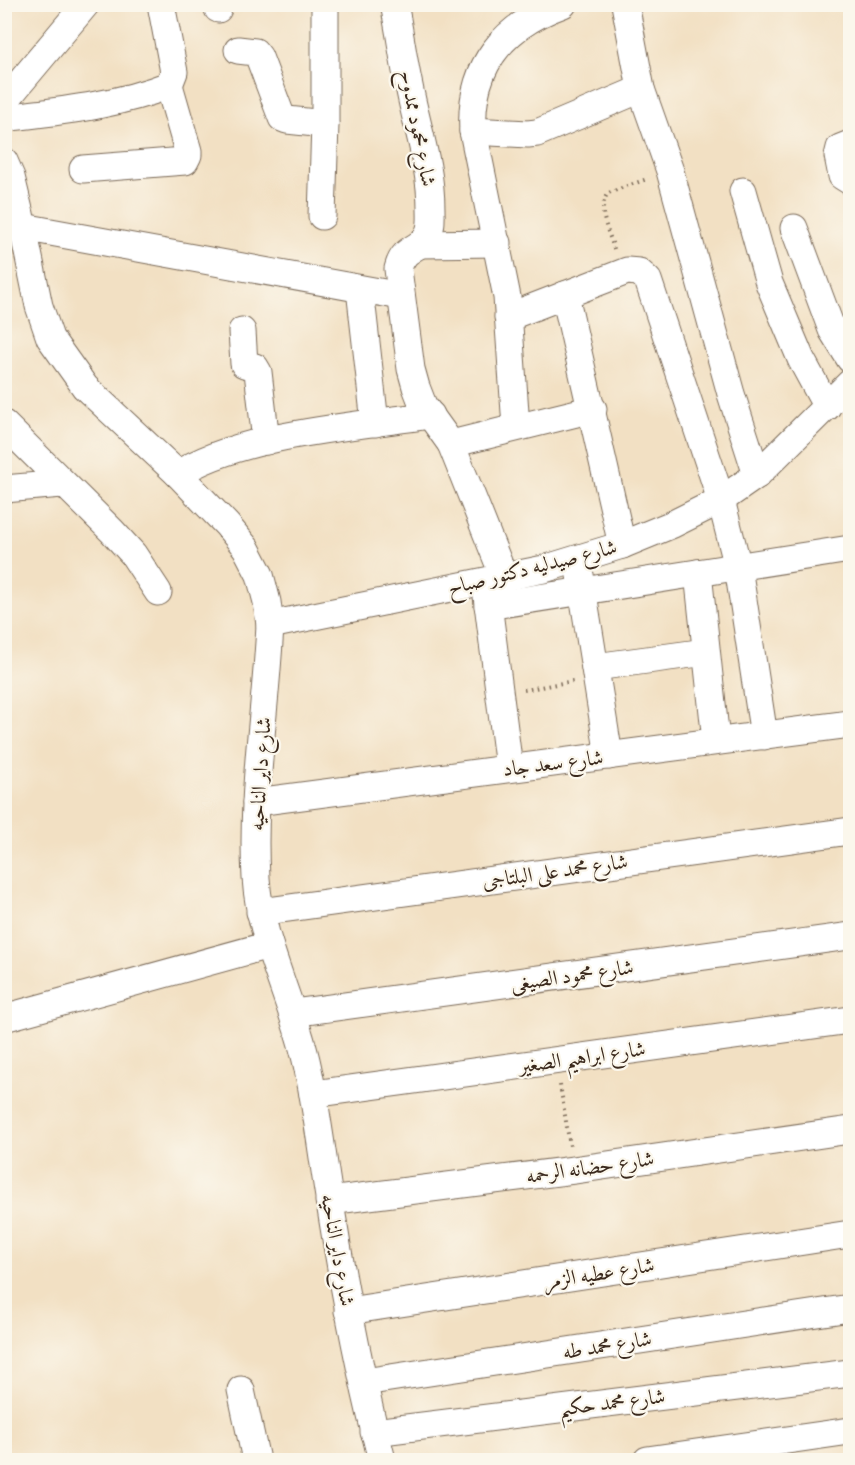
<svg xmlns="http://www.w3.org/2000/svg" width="855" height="1465" viewBox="0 0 855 1465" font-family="'EB Garamond',Amiri,serif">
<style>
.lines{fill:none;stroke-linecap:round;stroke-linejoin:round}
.minor-casing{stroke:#7b6a58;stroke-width:29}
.path{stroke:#7b6a58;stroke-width:4;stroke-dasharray:1.5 4.5;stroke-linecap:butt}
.minor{stroke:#fff;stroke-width:27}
.labels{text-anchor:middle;stroke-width:4.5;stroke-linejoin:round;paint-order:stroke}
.street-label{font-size:21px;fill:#3b2a1e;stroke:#fbf7ec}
</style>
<rect width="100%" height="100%" fill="#fbf7ec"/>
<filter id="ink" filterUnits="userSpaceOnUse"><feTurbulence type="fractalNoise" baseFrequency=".0167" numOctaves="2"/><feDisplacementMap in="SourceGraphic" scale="12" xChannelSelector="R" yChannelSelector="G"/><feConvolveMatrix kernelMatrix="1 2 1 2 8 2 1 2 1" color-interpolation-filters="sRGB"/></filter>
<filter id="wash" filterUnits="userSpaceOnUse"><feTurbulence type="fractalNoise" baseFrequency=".008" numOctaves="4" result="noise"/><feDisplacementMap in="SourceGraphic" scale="24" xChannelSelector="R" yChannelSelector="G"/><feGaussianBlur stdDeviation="1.35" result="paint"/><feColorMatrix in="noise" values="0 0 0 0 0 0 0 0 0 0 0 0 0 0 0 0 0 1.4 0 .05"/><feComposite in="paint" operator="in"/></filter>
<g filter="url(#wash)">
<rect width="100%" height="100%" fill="#f2e0c3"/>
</g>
<g filter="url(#ink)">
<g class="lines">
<g class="minor-casing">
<g id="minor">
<path d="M217 4 218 9"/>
<path d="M394 4C400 32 403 59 409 86 417 128 431 166 431 209 431 216 432 225 429 232 424 250 404 244 398 269L411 369 416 387 423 405 451 444 504 577"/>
<path d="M625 4 641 89 670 171 731 394 757 475"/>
<path d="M238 50 255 52 259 57 282 118 287 120 325 124"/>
<path d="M4 102 86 4"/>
<path d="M4 118C61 111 115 106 169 85L174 72 161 4"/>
<path d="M473 131 528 134 537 133 641 89"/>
<path d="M850 144 840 148 838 156 842 176 850 181"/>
<path d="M4 161 11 177 20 214 39 306 50 338 85 387 178 474 227 525 246 548 260 575 267 602 270 625C266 709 251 793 256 878 260 941 292 999 306 1060 317 1107 322 1156 330 1203 344 1290 360 1376 382 1460"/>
<path d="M83 169 185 161 188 155V151L169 85"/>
<path d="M743 191 769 283 801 359 827 407"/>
<path d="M322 216 325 124V4"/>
<path d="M23 227 401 296"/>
<path d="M794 228 832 330 850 359"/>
<path d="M420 244 497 243"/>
<path d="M360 289 375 423"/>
<path d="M565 295 622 545"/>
<path d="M508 317 627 271 639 272 648 280 721 500 738 567 764 736"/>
<path d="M242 331 244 364 255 367 258 372 266 441"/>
<path d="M4 424 112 531 133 554 158 592"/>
<path d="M516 427 507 297 473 131C469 66 504 25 563 4"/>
<path d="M451 444 593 409"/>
<path d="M178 474C240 434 357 426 431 415"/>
<path d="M4 489 62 484"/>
<path d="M698 573 716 741"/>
<path d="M580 575 609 756"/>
<path d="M486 588 509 768"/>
<path d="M488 606 850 549"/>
<path d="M270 625 544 569 622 545 673 524 721 500 757 475 850 383"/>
<path d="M595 667 706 652"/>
<path d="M256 802 850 724"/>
<path d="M260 912 850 831"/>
<path d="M293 1013 850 936"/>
<path d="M4 1018 269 945"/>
<path d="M313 1094 850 1020"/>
<path d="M329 1201 574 1170 850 1130"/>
<path d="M348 1311 850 1234"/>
<path d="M364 1382 850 1308"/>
<path d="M241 1390 256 1460"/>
<path d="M374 1432 850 1373"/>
<path d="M647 1460 850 1431"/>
</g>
</g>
<g class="path">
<path d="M614 249C609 232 596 209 608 193L647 179"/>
<path d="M524 690 573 681"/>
<path d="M560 1085 570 1146"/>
</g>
<use href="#minor" class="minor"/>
</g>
</g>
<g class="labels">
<g class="street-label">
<text transform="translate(418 128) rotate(79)" y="7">شارع محمود ممدوح</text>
<text transform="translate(532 567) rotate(-14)" y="7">شارع صيدليه دكتور صباح</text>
<text transform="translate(553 763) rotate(-7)" y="7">شارع سعد جاد</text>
<text transform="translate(260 774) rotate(-86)" y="7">شارع داير الناحيه</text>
<text transform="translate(555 871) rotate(-8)" y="7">شارع محمد على البلتاجى</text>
<text transform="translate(572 975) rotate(-8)" y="7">شارع محمود الصيغى</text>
<text transform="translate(582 1057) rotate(-8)" y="7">شارع ابراهيم الصغير</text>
<text transform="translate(590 1167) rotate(-8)" y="7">شارع حضانه الرحمه</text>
<text transform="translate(338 1250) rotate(80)" y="7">شارع داير الناحيه</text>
<text transform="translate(599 1273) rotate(-9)" y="7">شارع عطيه الزمر</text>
<text transform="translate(607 1345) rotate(-9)" y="7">شارع محمد طه</text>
<text transform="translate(612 1402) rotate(-7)" y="7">شارع محمد حكيم</text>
</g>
</g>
<rect width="855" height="1465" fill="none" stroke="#fbf7ec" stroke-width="24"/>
</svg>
